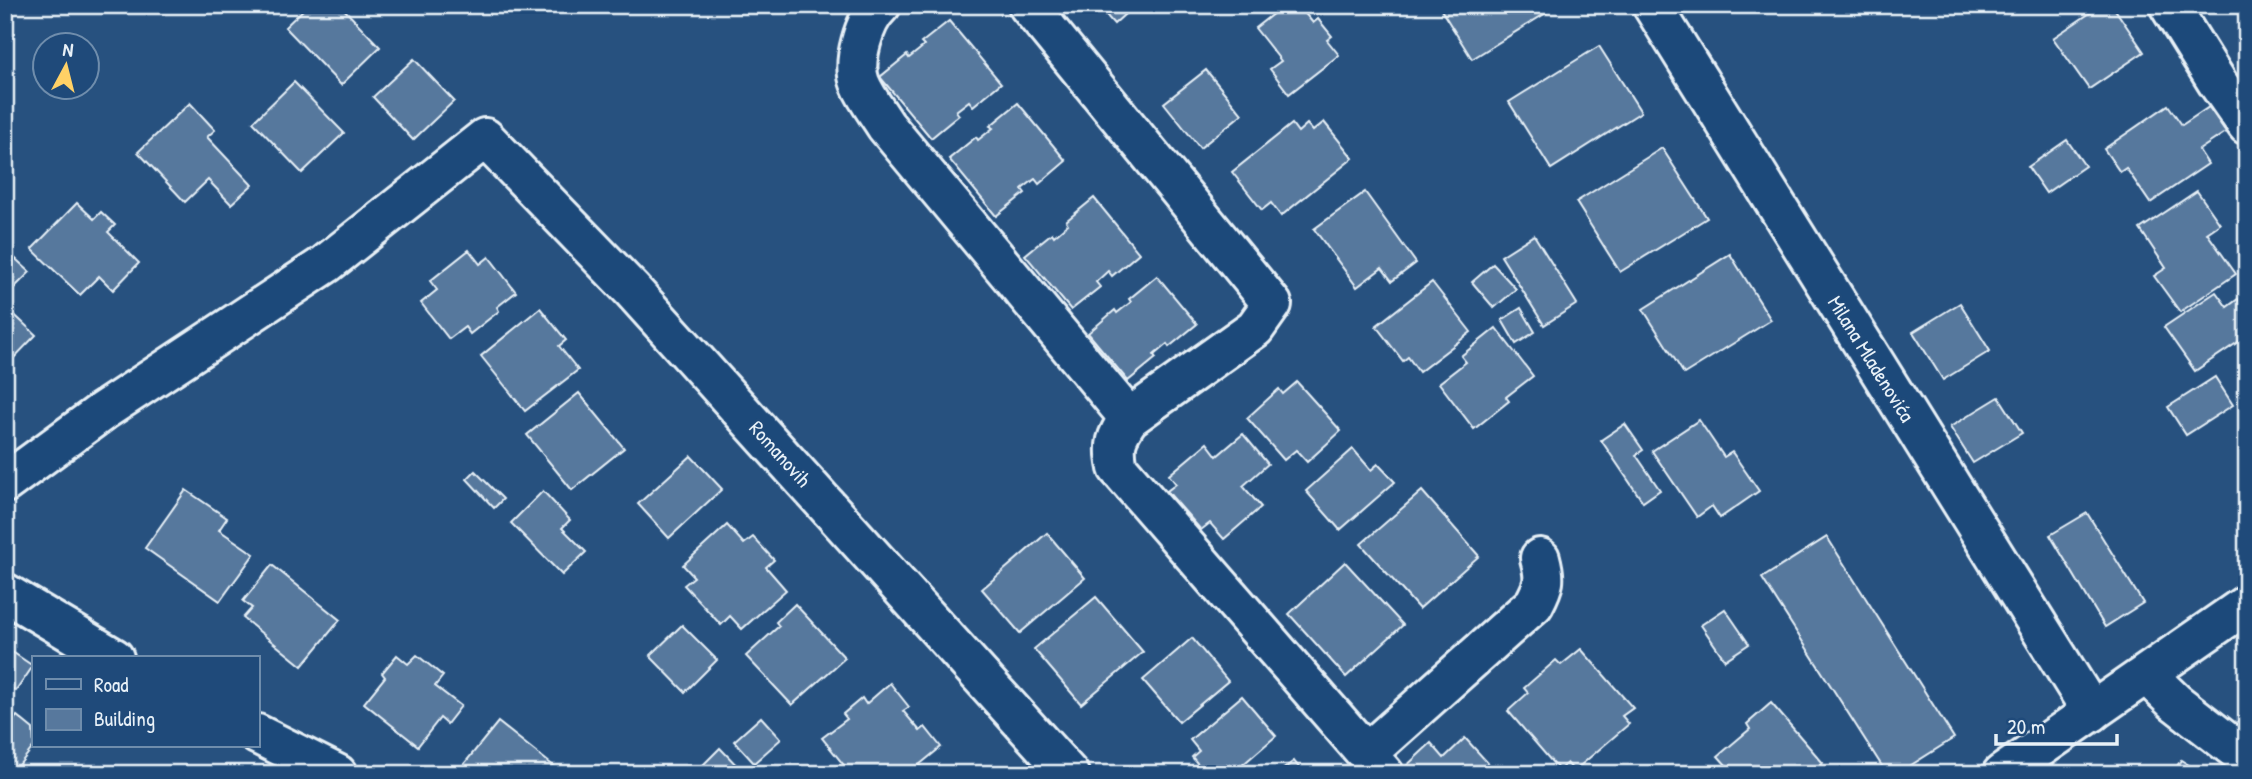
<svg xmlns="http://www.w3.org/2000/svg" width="2252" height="779" viewBox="0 0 2252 779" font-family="'Patrick Hand',sans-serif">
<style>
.building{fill:#57789d;stroke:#e8f1f8;stroke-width:2}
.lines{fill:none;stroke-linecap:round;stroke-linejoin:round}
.street-casing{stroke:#e8f1f8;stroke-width:44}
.street{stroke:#1f4a7a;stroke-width:38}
.labels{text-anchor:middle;stroke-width:5;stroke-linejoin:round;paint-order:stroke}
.street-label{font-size:21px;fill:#e8f1f8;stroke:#1f4a7a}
</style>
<rect width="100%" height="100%" fill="#27517f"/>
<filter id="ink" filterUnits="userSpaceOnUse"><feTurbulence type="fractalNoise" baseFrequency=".0143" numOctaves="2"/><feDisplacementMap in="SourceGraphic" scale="14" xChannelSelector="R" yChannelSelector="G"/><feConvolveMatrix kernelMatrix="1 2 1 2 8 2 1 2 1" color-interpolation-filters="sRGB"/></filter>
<g filter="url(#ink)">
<g class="building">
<path d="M308 5H340L380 47 341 85 285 27Z"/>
<path d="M1097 5H1135L1114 24Z"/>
<path d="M1284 5H1298L1313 23 1318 19 1332 36 1327 40 1339 55 1289 94 1270 69 1281 61 1255 28Z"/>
<path d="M1438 5H1559L1472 59Z"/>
<path d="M2102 5H2112L2144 52 2089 89 2053 38Z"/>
<path d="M949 21 1001 83 973 106 969 101 956 111 959 115 931 138 880 77 907 55 909 58 924 46 921 43Z"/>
<path d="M1599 46 1641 112 1551 169 1509 102Z"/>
<path d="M414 59 454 101 413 140 373 97Z"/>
<path d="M1206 70 1242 114 1200 148 1164 103Z"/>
<path d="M294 82 344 133 302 173 253 122Z"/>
<path d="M190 103 215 130 207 137 252 185 231 204 208 180 185 202 138 152Z"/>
<path d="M1018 103 1066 161 1039 184 1035 179 1022 189 1025 193 996 216 949 159 976 137 978 140 993 128 990 126Z"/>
<path d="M2168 105 2182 125 2209 107 2226 132 2199 150 2208 164 2150 203 2126 168 2120 172 2104 149Z"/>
<path d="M1324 122 1353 158 1281 216 1271 203 1262 210 1232 172 1292 124 1298 132 1307 124 1313 131Z"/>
<path d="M2067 140 2085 166 2046 193 2028 167Z"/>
<path d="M1662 148 1707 218 1620 272 1576 202Z"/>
<path d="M2197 191 2220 224 2207 233 2236 274 2180 312 2154 276 2166 268 2140 229Z"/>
<path d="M1365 192 1416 263 1392 281 1382 268 1357 287 1314 229Z"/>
<path d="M1094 198 1139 253 1112 276 1108 271 1096 282 1100 287 1071 310 1025 255 1052 233 1054 236 1068 224 1066 221Z"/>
<path d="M77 203 94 219 101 212 115 225 108 232 139 263 113 290 99 276 80 295 32 249Z"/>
<path d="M1534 235 1577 304 1544 325 1501 256Z"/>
<path d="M469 250 480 264 489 257 516 292 497 307 499 311 470 334 465 327 449 339 421 303 437 290 430 281Z"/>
<path d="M7 251 30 272 8 294 5 292V252Z"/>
<path d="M1730 254 1771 320 1684 374 1643 309Z"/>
<path d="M1493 264 1516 289 1494 308 1472 282Z"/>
<path d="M1157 276 1197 324 1169 347 1167 344 1154 355 1156 358 1128 381 1088 333 1115 310 1117 313 1131 302 1129 299Z"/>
<path d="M1432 282 1471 332 1419 372 1408 357 1403 361 1376 326Z"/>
<path d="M2216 292 2227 307 2238 299 2247 311V336L2195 371 2164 327Z"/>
<path d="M1960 303 1990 351 1943 380 1913 332Z"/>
<path d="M5 306 36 335 10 362 5 358Z"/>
<path d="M540 308 566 340 559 346 578 370 525 411 481 356Z"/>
<path d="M1521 308 1535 332 1516 344 1502 320Z"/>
<path d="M1496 328 1533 376 1506 397 1509 401 1474 429 1439 383 1466 362 1461 356Z"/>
<path d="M2215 377 2233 405 2186 435 2168 407Z"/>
<path d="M1297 382 1341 431 1307 462 1296 450 1284 460 1247 418 1279 389 1283 394Z"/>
<path d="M579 393 624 448 572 490 527 435Z"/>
<path d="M1999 397 2022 433 1973 463 1950 427Z"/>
<path d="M1699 420 1724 457 1732 452 1759 491 1720 518 1712 506 1697 517 1652 451Z"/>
<path d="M1625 424 1643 450 1636 455 1660 490 1643 502 1601 440Z"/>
<path d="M1243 434 1268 464 1243 486 1261 507 1224 539 1210 523 1201 530 1167 491 1176 484 1169 475 1207 443 1217 456Z"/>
<path d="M1353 449 1371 470 1378 464 1395 482 1340 530 1306 491Z"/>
<path d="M691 456 722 489 669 538 638 504Z"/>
<path d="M475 471 503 499 494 508 467 479Z"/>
<path d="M186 490 227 518 219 530 254 554 220 601 145 548Z"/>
<path d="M543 491 570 520 562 528 586 552 562 575 511 523Z"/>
<path d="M1422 491 1479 556 1419 609 1361 544Z"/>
<path d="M2087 513 2143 603 2105 627 2050 535Z"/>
<path d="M727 525 744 544 753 537 774 560 766 567 786 590 742 629 730 616 721 625 684 585 694 577 683 565Z"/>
<path d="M1047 533 1085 578 1020 633 982 589Z"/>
<path d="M1827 537 1954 738 1897 774H1887L1762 578Z"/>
<path d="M1345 562 1403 625 1346 677 1289 614Z"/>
<path d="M272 565 340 620 302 666 243 618 252 608 243 601Z"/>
<path d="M1096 597 1143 652 1081 704 1034 649Z"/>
<path d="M795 604 845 658 792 705 746 656 779 626 776 622Z"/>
<path d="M1725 609 1749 644 1725 660 1701 625Z"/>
<path d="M682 625 717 660 685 692 650 656Z"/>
<path d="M1192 638 1228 681 1179 722 1143 680Z"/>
<path d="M5 647 33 666 16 691 5 684Z"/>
<path d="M1581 649 1633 708 1622 716 1629 724 1574 771 1567 763 1559 770 1508 711 1528 693 1524 688 1556 660 1561 665Z"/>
<path d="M397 655 408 664 417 655 443 676 435 686 461 706 447 724 440 718 418 746 364 703 385 677 382 673Z"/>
<path d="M890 683 909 707 903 711 920 731 925 727 941 747 919 765 925 771 922 774H851L822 738 847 719 843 714 862 698 866 704Z"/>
<path d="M1242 696 1276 736 1232 774H1219L1217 772 1206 774 1192 757 1199 751 1190 740Z"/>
<path d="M1771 703 1823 763 1811 774H1734L1718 756 1750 729 1747 724Z"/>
<path d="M5 715 13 721 17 716 33 729 34 746 12 774H5Z"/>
<path d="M761 717 781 739 754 763 734 741Z"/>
<path d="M498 722 556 768 552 774H456Z"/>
<path d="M1465 738 1498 774H1406L1402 770 1431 743 1444 758Z"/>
<path d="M720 748 745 774H694Z"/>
<path d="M2181 760 2203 774H2172Z"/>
<path d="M1294 761 1304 774H1277Z"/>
</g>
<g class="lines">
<g class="street-casing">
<g id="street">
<path d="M881 5C864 20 852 62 860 83 866 98 878 113 886 126L1129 418"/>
<path d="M1028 5 1272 304 1255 328 1129 418C1116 437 1113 444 1118 468L1384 774"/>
<path d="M1652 5 2092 712"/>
<path d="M2169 5 2217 82 2247 125"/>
<path d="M5 483 103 411 326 264 485 138 632 290 1069 774"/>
<path d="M5 593 114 658"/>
<path d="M2147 675 2175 702 2247 758"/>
<path d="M257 734 337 774"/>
<path d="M1367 753 1534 604C1544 585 1546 580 1540 558"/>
<path d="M2002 774 2247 604"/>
</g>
</g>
<use href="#street" class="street"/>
</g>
</g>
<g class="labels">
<g class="street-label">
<text transform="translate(1871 359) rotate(58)" y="7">Milana Mladenovića</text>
<text transform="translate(780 454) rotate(48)" y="7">Romanovih</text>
</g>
</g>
<rect width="2252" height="779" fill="none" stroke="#1f4a7a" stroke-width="28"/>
<rect x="14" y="14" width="2224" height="751" fill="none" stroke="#e8f1f8" stroke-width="2.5" filter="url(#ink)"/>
<rect x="32" y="656" width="228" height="91" fill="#1f4a7a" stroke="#6f8dac" stroke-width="2"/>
<rect x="46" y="679" width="35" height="10" fill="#1f4a7a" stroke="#6f8dac" stroke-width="2"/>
<text x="94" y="692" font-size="21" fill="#e8f1f8">Road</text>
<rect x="46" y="709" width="35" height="21" fill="#57789d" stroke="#6f8dac" stroke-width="2"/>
<text x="94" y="726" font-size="21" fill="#e8f1f8">Building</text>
<g transform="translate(66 66) rotate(7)"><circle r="33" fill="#1f4a7a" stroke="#6f8dac" stroke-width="2"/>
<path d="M0-5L12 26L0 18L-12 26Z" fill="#ffd166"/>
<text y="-10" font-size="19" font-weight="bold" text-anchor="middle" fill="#e8f1f8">N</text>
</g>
<path d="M1996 734v10h121v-10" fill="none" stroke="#e8f1f8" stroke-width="3.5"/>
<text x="2007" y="734" font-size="21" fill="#e8f1f8" stroke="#1f4a7a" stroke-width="5" paint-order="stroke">20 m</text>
</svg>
